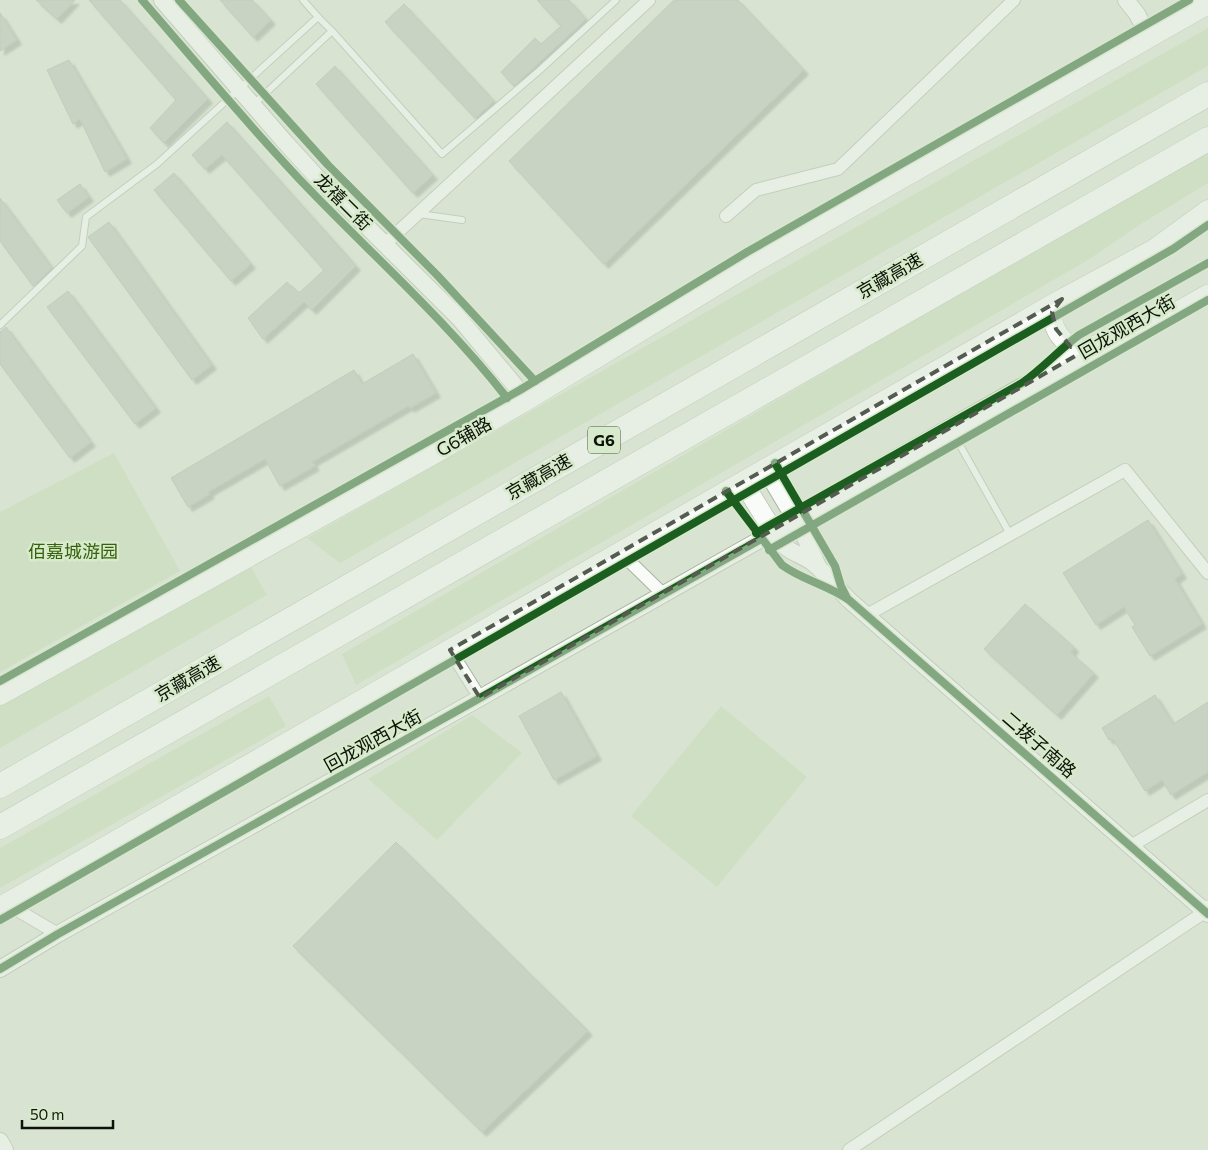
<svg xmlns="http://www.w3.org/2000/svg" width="1208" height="1150" viewBox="0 0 1208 1150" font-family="Commissioner,'Noto Sans SC',sans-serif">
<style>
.green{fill:#c2dab3}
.building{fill:#b6bfb2;stroke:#a8b0a3;filter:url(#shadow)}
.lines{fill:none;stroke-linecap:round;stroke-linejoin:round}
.service-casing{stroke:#abb3a6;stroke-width:8}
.minor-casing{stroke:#abb3a6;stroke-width:14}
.tertiary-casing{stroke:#abb3a6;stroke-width:18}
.secondary-casing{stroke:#abb3a6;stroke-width:20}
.primary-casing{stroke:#abb3a6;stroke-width:21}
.motorway-casing{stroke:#abb3a6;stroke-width:25}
.service{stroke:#f9fbf8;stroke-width:6}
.minor{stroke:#f9fbf8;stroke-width:12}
.tertiary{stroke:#f9fbf8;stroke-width:16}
.secondary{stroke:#f9fbf8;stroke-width:19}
.primary{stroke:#f9fbf8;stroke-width:20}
.motorway{stroke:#f9fbf8;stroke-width:24}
.cycleway-casing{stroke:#d7eacb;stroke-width:11}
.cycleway{stroke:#1b5e20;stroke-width:8}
.marked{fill:none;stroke:#535c4f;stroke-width:4;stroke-dasharray:10 6;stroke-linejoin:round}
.labels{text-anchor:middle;stroke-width:5;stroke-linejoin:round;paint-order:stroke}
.shield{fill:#d7eacb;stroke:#495442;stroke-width:1}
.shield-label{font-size:16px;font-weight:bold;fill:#0c1308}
.street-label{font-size:18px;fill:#0c1308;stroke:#d7eacb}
.park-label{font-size:18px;fill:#37620d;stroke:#d7eacb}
</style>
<defs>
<filter id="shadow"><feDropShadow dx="4.5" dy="4.5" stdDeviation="1" flood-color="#0004"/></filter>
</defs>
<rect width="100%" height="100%" fill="#d8e3d2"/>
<g class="green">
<path d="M1208 28V66L340 563 307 538Z"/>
<path d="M1208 149V183L1144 222 1088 260 356 685 342 654Z"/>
<path d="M114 453 180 571 0 672V512Z"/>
<path d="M248 562 267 595 0 748V705Z"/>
<path d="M269 696 286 726 0 888V848Z"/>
<path d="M721 706 807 777 717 887 631 816Z"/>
<path d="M472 715 522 753 437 840 368 779Z"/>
</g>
<g class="building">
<path d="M36 0H75L57 19Z"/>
<path d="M89 0H120L208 99 164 143 150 128 176 100Z"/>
<path d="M220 0H252L271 20 253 37Z"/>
<path d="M537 0H569L586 19 514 86 501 72 535 38 541 44 561 26Z"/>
<path d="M674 0H738L804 70 604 264 509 161Z"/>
<path d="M404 4 494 101 475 118 385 22Z"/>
<path d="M0 13 17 40 0 51Z"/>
<path d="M69 60 127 159 105 172 80 119 73 124 47 70Z"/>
<path d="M335 66 433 175 413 193 316 84Z"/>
<path d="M227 122 356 266 312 310 304 302 263 339 248 318 287 282 299 293 324 270 222 155 205 169 192 155Z"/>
<path d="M174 173 251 264 231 281 154 190Z"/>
<path d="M80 184 89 197 67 213 57 200Z"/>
<path d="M0 198 52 268 33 286 0 241Z"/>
<path d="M109 222 212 365 192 380 88 237Z"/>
<path d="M68 291 156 408 135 424 47 307Z"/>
<path d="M6 327 91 442 70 458 0 364V332Z"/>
<path d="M413 354 436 393 410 408 408 406 312 462 315 466 280 486 265 459 208 492 210 494 188 507 171 478 354 370 362 384Z"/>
<path d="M1148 520 1182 574 1175 579 1202 624 1150 656 1132 627 1135 625 1124 607 1096 625 1063 573Z"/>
<path d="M1025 604 1074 647 1071 653 1094 673 1057 715 984 649Z"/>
<path d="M561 692 597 756 554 780 519 716Z"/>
<path d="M1155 695 1173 724 1208 702V772L1171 795 1162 780 1145 791 1113 739 1109 740 1102 728Z"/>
<path d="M396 842 588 1031 482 1132 293 946Z"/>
</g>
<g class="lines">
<g class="service-casing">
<g id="service">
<path d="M318 17 332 31"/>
<path d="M254 104 332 31 442 154 540 70 616 0"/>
<path d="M419 214 462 220"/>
<path d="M0 325 82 246 86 217 157 164 318 17 303 0"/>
<path d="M957 440 1010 534"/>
</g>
</g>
<g class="minor-casing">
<g id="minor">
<path d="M726 216 756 190 838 169 1014 0"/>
<path d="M385 244 649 0"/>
<path d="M620 552 663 594"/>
<path d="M867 615 1125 470 1208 573"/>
<path d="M450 650 480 698"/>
<path d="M1131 846 1208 800"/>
<path d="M7 904 58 934"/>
<path d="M849 1150 1206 911"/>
</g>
</g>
<g class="tertiary-casing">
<g id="tertiary">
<path d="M162 0 284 141 315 175 459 318 527 400"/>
<path d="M1126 0 1137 14 1149 37"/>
<path d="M765 469 802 531 818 566"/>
<path d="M765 539H778C787 552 801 554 813 563 826 573 837 588 849 600L1208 914"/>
<path d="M0 969 58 934 480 698 761 539 772 529 1091 347"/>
<path d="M0 1141 5 1150"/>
</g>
</g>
<g class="secondary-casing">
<g id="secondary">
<path d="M1062 299C1039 314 1063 352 1085 349 1093 348 1100 342 1107 339"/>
<path d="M743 482 778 539 1208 294"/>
<path d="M1206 911 1208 910"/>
</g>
</g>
<g class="primary-casing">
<g id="primary">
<path d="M0 695 432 455 527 400 753 263 1208 4"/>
<path d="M0 907 1062 299 1153 250 1208 210"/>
</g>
</g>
<g class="motorway-casing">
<g id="motorway">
<path d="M0 786 1208 94"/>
<path d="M0 827 1208 139"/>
</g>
</g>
<use href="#service" class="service"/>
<use href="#minor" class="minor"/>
<use href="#tertiary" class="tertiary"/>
<use href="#secondary" class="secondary"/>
<use href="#primary" class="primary"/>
<use href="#motorway" class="motorway"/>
<g class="cycleway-casing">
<g id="cycleway">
<path d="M142 0C195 61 248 125 304 184 372 255 446 320 507 398"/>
<path d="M179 0 328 165 437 275 535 381"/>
<path d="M775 463 835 566 841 586 847 598"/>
<path d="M726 491 782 565C802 580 828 585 849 600L1208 914"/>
<path d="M756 533 1022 383C1042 369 1059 350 1079 335L1208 263"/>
<path d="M769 550 1208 300"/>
<path d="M0 681 520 390 747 252 1189 0"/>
<path d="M0 920 1173 249 1208 225"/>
<path d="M0 969 58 934 480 698 761 539"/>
</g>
</g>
<use href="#cycleway" class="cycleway"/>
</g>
<path d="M0 0H1208V1150H0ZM1062 299 1052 312 1056 329 1071 347H1091L480 698 450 650Z" fill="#d8e3d2" fill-opacity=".55" fill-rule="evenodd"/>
<path class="marked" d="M1062 299 1052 312 1056 329 1071 347H1091L480 698 450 650Z"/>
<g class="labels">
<rect class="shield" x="588" y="426.5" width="32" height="27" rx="4"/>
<g class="shield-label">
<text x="604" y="446">G6</text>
</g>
<g class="street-label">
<text transform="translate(343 202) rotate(45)" y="6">龙禧二街</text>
<text transform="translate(890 276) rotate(-30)" y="6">京藏高速</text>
<text transform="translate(1127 327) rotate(-30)" y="6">回龙观西大街</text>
<text transform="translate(464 437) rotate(-30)" y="6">G6辅路</text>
<text transform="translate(539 477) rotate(-30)" y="6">京藏高速</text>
<text transform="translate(188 679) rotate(-30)" y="6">京藏高速</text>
<text transform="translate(373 741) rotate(-29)" y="6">回龙观西大街</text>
<text transform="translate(1039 745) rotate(41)" y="6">二拨子南路</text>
</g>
<g class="park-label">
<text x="73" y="558">佰嘉城游园</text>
</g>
</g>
<path d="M22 1120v8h91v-8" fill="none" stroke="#0c1308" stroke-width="2.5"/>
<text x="30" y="1120" font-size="15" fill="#0c1308" stroke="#d7eacb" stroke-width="4" paint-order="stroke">50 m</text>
</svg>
